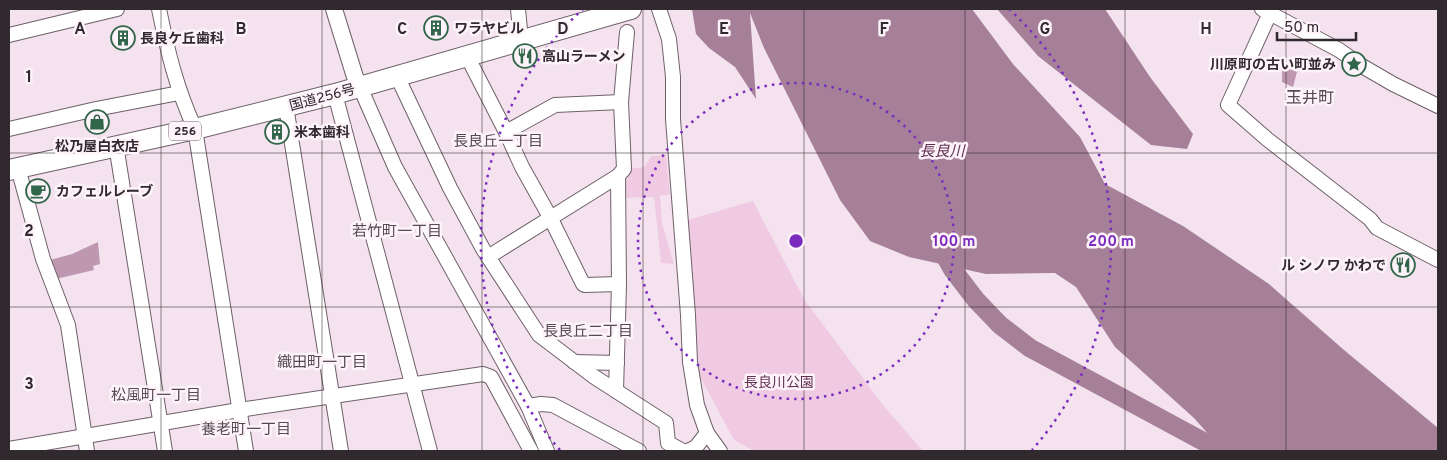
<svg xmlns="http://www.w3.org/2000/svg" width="1447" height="460" viewBox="0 0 1447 460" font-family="Overpass,'Noto Sans JP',sans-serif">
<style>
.green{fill:#f0cae3}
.forest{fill:#be98b1}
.water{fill:#a58098}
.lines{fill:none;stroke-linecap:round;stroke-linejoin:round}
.river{stroke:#a58098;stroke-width:19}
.minor-casing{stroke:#6e6069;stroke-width:16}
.major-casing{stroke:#6e6069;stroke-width:18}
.highway-casing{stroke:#6e6069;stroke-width:22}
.minor{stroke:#fff;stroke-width:14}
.major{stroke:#fff;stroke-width:16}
.highway{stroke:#fff;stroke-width:20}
.grid{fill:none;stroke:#30292e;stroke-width:1;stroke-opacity:0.55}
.ring{fill:none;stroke:#7b2cbf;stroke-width:2.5;stroke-dasharray:2.5 5}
.labels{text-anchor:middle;stroke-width:5;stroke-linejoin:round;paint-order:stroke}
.shield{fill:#fdf3f9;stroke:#6e666b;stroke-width:1}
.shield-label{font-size:12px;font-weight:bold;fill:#30292e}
.poi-label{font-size:14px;font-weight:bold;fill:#30292e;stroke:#fdf3f9;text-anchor:start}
.street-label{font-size:14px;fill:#30292e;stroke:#fdf3f9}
.park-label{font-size:14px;fill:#623153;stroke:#fdf3f9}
.neighbourhood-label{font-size:15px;fill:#574952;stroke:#fdf3f9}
.water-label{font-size:15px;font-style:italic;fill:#5e2d50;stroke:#fdf3f9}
.quarter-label{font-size:16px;fill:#574952;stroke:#fdf3f9}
.grid-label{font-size:16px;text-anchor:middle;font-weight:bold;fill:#30292e;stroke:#fdf3f9;stroke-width:5;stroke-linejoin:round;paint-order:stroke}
.centre{fill:#7b2cbf;stroke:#fdf3f9;stroke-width:2.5}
.ring-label{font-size:15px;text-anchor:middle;font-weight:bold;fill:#7b2cbf;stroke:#fdf3f9;stroke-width:5;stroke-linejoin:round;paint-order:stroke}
</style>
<rect width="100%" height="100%" fill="#f4e3ee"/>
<g class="green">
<path d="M666 155 670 194 660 196 662 223 674 264 661 263 654 197 622 198 621 180 628 179V169L645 167 651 156Z"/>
<path d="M753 201 804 299 883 405 923 451H754L734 440 699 375 684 221Z"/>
</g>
<g class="forest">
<path d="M1289 61 1295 64 1292 69 1297 72 1293 87 1282 82V71Z"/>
<path d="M98 242 100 264 93 266 94 270 56 279 50 260 72 254Z"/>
</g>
<g class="water">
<path d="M692 9H972L1013 64 1080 137 1105 184 1183 226 1269 284 1344 350 1438 428V451H1223L1194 418 1115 347 1076 287 1055 273 986 274 909 257 870 241 840 200 764 48 750 13 756 99 735 67 709 48 696 34Z"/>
<path d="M997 9H1105L1150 77 1193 134 1187 149 1151 145 1038 56Z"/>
</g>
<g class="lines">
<path class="river" d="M939 245 953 270 976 300 1000 325 1030 348 1221 451"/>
<g class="minor-casing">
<g id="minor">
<path d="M159 9C168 53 176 87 195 129L246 451"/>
<path d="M518 9 520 30 523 40"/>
<path d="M659 9 669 39 673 77V119L688 315 690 362 697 405 707 433 720 451"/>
<path d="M1262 9 1339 50 1362 66 1393 84 1438 106"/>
<path d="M1270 13 1228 105 1267 139 1370 219 1377 228 1438 260"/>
<path d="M9 35 117 9"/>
<path d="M467 56 506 132 522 167 550 217 583 284 585 285 619 284"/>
<path d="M397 76 450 188 483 249 539 335 593 376 666 423 668 443 683 451"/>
<path d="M360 87 395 167 528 406 547 451"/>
<path d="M335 94 430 451"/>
<path d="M286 106 341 451"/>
<path d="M9 129 96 109 179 93"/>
<path d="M506 132 555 105 621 102"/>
<path d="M116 145 165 451"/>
<path d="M18 168 43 259 68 325 87 451"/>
<path d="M488 257 618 176"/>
<path d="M574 362 617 363"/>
<path d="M616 391 619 284 618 176 624 169 621 102 627 32"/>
<path d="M528 406 541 404 553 405 639 451"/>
<path d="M9 449 239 410 483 374 491 377 531 451"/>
<path d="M688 451 696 447 707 433"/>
</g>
</g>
<g class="major-casing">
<path id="major" d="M334 9 355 77 360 87"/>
</g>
<g class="highway-casing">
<path id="highway" d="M9 170 195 129 335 94 631 9"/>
</g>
<use href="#minor" class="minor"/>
<use href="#major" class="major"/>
<use href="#highway" class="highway"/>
</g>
<path class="grid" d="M161 9V451M322 9V451M482 9V451M643 9V451M804 9V451M965 9V451M1125 9V451M1286 9V451M9 153H1438M9 307H1438"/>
<g class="ring">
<circle cx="796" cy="241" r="158"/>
<path d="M560 450A315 315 0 0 1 583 9M1009 9A315 315 0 0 1 1032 450"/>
</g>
<defs>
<g id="building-ring" transform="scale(1.25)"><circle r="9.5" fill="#fdf3f9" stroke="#32664b" stroke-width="1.5"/><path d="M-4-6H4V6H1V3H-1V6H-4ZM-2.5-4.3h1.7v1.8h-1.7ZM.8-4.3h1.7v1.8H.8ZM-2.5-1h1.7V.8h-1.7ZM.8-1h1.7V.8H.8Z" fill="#32664b"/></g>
<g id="restaurant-ring" transform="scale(1.25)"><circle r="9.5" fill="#fdf3f9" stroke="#32664b" stroke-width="1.5"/><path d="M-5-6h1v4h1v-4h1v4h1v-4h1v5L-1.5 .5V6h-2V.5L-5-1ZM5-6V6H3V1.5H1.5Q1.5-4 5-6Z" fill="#32664b"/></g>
<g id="sight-ring" transform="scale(1.25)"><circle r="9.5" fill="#fdf3f9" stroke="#32664b" stroke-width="1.5"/><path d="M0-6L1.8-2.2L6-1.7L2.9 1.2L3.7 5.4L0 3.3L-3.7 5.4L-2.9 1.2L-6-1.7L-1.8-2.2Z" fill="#32664b"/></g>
<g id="shop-ring" transform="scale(1.25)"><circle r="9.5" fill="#fdf3f9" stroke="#32664b" stroke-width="1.5"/><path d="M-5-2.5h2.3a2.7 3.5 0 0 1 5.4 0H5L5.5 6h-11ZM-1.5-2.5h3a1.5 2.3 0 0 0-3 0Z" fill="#32664b"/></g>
<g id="cafe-ring" transform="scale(1.25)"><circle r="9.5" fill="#fdf3f9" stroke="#32664b" stroke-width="1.5"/><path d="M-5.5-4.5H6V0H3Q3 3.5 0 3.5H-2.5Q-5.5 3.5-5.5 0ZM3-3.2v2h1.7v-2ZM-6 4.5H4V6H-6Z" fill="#32664b"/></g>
</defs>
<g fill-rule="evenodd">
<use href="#building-ring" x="436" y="28"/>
<use href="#building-ring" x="123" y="38"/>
<use href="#restaurant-ring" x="525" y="56"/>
<use href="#sight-ring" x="1354" y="64"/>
<use href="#shop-ring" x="97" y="122"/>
<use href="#building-ring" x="277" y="132"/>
<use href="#cafe-ring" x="38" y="191"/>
<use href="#restaurant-ring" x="1403" y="265"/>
</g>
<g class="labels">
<rect class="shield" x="169" y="121.5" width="32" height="19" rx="4"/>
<g class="shield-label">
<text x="185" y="135">256</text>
</g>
<g class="poi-label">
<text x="454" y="33">ワラヤビル</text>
<text x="140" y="43">長良ケ丘歯科</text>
<text x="542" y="61">高山ラーメン</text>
<text x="1336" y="69" text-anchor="end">川原町の古い町並み</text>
<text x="294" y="137">米本歯科</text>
<text x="97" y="151" text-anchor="middle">松乃屋白衣店</text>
<text x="56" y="196">カフェルレーブ</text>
<text x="1386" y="270" text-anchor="end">ル シノワ かわで</text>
</g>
<g class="street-label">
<text transform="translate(322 97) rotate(-15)" y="5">国道256号</text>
</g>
<g class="park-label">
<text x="779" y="387">長良川公園</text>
</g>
<g class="neighbourhood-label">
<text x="498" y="146">長良丘一丁目</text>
<text x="397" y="236">若竹町一丁目</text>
<text x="588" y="336">長良丘二丁目</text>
<text x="322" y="367">織田町一丁目</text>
<text x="156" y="400">松風町一丁目</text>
<text x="246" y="434">養老町一丁目</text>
</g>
<g class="water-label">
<text x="942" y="156">長良川</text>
</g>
<g class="quarter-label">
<text x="1310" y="103">玉井町</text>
</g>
</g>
<g class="grid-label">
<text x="80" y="34">A</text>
<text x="241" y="34">B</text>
<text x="402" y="34">C</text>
<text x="563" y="34">D</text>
<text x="724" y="34">E</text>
<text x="884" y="34">F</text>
<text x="1045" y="34">G</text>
<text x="1206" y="34">H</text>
<text x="29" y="82">1</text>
<text x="29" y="236">2</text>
<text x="29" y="389">3</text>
</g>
<circle cx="796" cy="241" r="8" class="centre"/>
<g class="ring-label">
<text x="954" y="246">100 m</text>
<text x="1111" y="246">200 m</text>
</g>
<rect width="1447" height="460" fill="none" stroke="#30292e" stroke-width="20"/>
<path d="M1277 32v8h79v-8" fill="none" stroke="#30292e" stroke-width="2.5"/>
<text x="1284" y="32" font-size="15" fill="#30292e" stroke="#fdf3f9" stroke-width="4" paint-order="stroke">50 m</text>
</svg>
